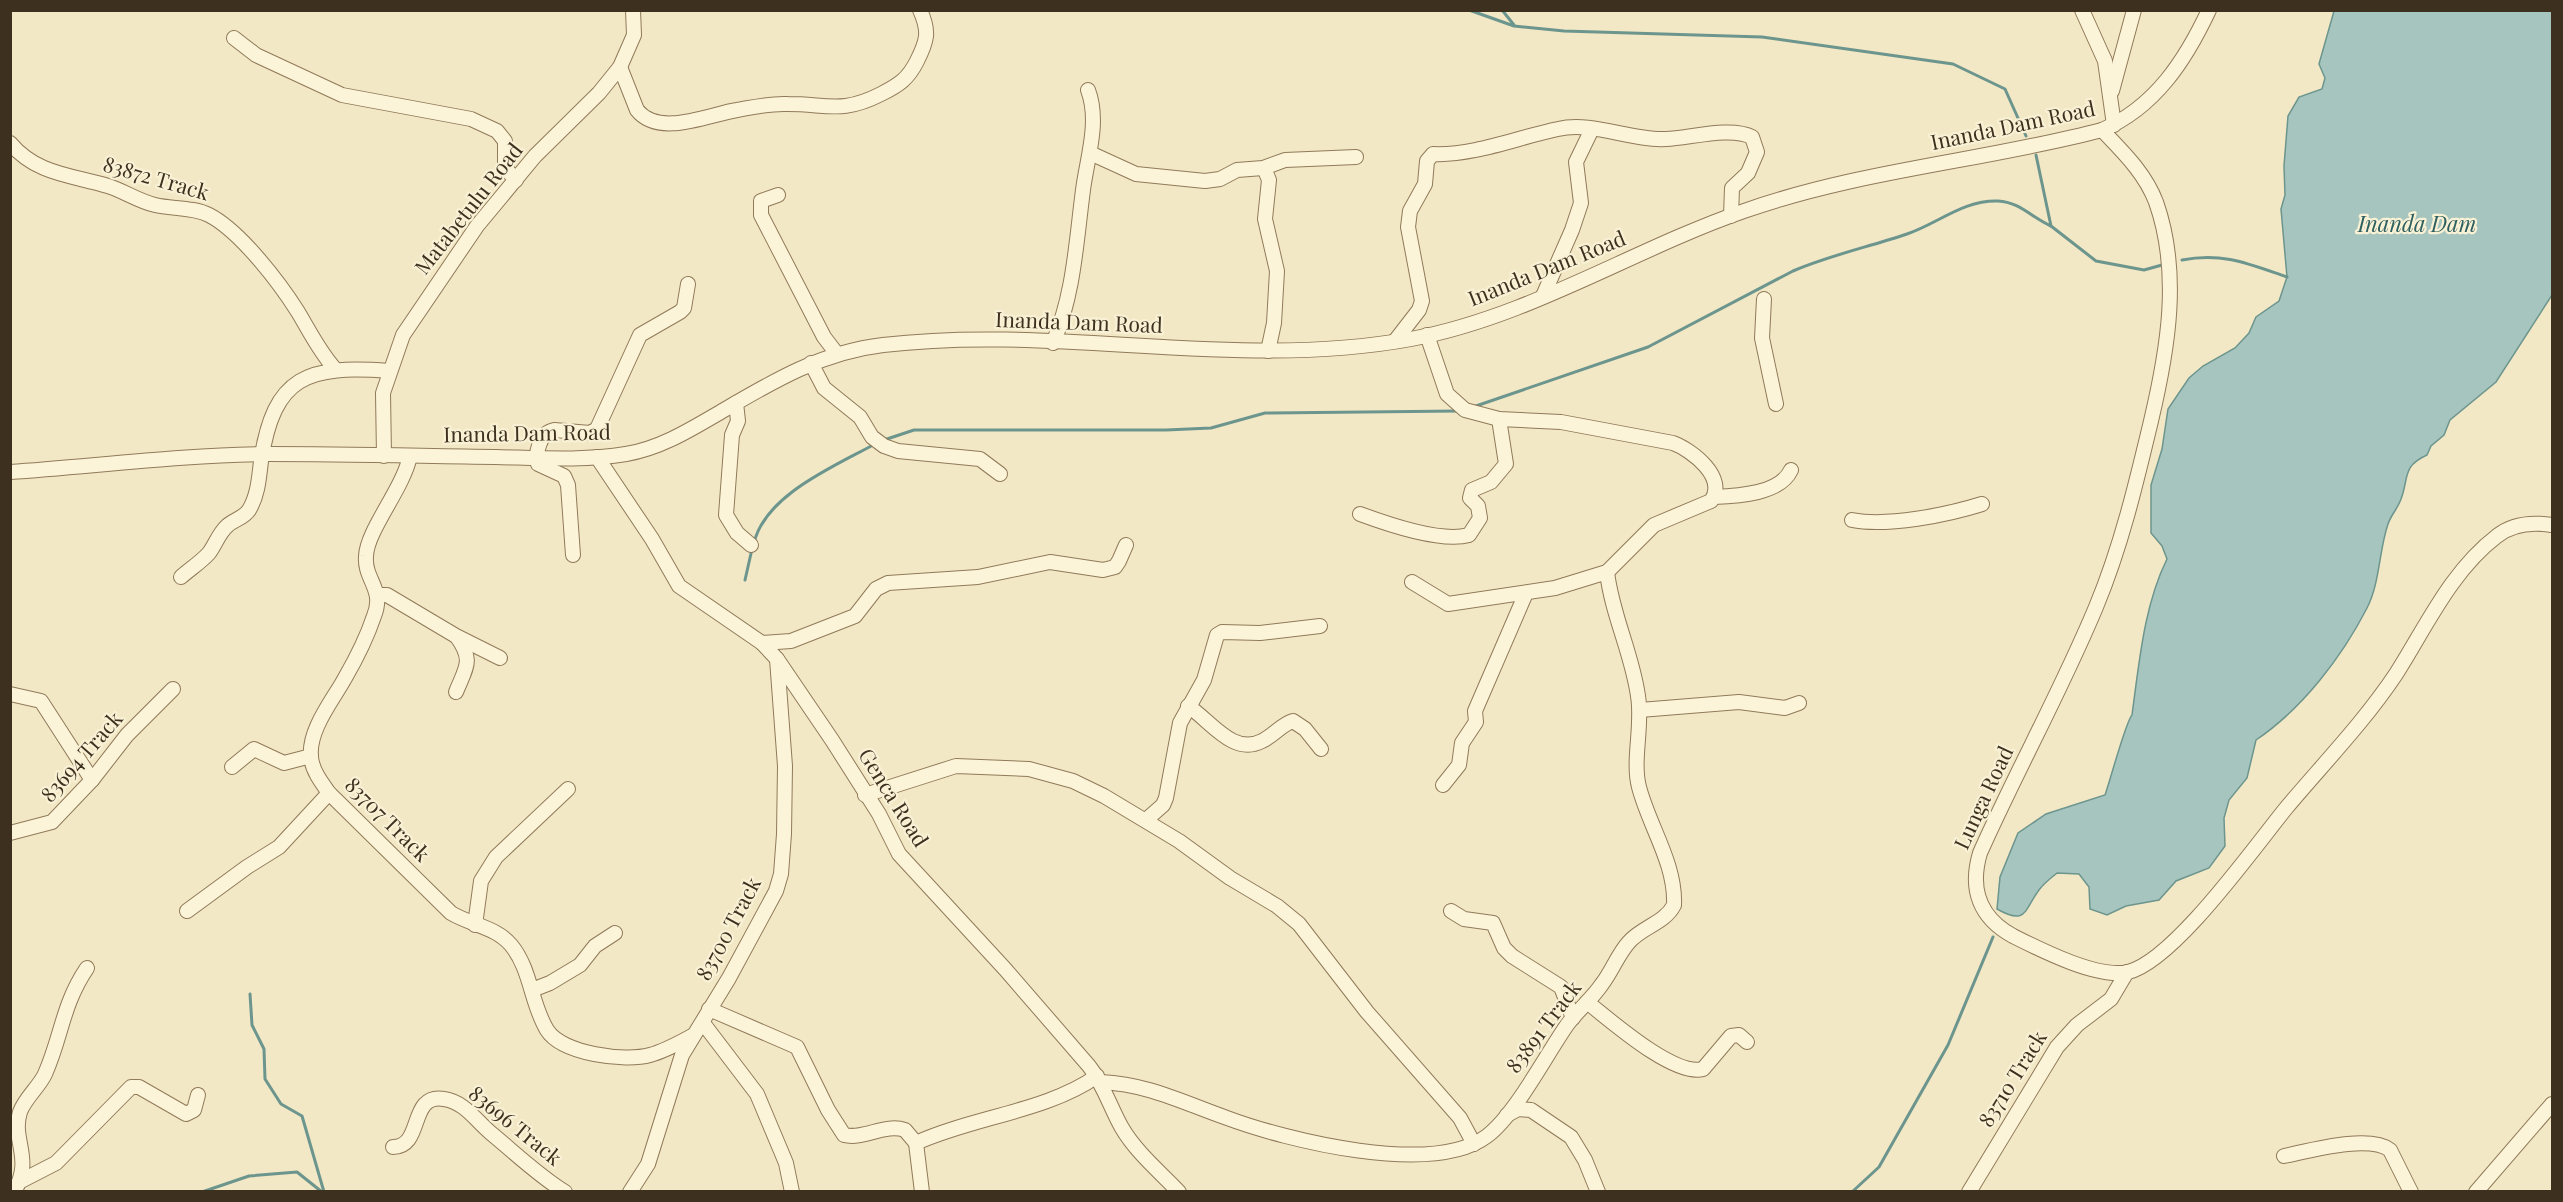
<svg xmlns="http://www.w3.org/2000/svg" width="2563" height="1202" viewBox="0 0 2563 1202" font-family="'Playfair Display',serif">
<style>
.water{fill:#a7c5bf;stroke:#6c958e;stroke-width:1.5}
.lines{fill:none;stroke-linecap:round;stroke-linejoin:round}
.stream{stroke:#6c958e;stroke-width:3}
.minor-casing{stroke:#907a59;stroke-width:16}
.minor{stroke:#fcf4d9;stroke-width:14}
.labels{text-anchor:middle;stroke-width:4.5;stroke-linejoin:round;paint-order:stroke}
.street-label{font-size:21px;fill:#3e301e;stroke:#f9f1d5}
.water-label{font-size:22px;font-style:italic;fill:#2c5f5f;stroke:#f9f1d5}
</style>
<rect width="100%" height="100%" fill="#f2e8c5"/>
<path class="water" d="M2334 11H2552V295L2496 382 2450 420 2444 435 2431 446 2427 455C2402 466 2409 478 2401 499 2398 508 2391 515 2388 524 2379 550 2380 583 2367 608 2342 657 2302 709 2256 740L2247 778 2229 800 2224 818 2225 846 2209 868 2176 881 2159 900 2126 906 2107 915 2090 909 2089 887 2079 874 2057 873C2051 878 2044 883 2039 890 2024 910 2027 926 1997 909L2000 877 2018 833 2046 814 2105 795C2110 781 2126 721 2132 715 2139 664 2144 605 2167 559L2162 546 2151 533V485L2162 449 2168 409 2189 378 2203 366 2235 348 2249 333 2256 317 2279 301 2287 277 2281 209 2285 195 2284 166 2288 116 2299 97 2322 89 2325 78 2319 64Z"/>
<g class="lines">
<g class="stream">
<path d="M1469 10 1514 26 1564 31 1762 37 1953 64 2005 89 2026 136"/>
<path d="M1502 10 1514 25"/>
<path d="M2036 155 2051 226 2096 261 2144 270 2162 265"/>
<path d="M2182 260C2223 252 2249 264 2287 277"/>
<path d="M1473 407 1648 347 1793 271C1830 255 1869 247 1907 234 1939 223 1963 200 1998 201 2020 202 2032 218 2051 226"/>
<path d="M884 440 914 430H1166L1211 428 1265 413 1458 411"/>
<path d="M754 543C765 495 835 466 875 444"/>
<path d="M745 580 752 549"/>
<path d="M250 994 252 1025 264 1049 265 1079 281 1104 302 1116 324 1192"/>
<path d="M202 1192 249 1176 297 1172 322 1192"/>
<path d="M1852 1192 1879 1167 1948 1045 1993 937"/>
</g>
<g class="minor-casing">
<g id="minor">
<path d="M2082 10 2105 61 2114 125"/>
<path d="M234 38 256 55 342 95 471 119 497 131 505 141V168L516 180"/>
<path d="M620 67 637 110C659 138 710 114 737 110 754 107 771 103 788 104 828 104 842 114 881 94 899 85 908 79 917 61 927 41 930 32 920 10"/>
<path d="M2112 91 2134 10"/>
<path d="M2102 130C2123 152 2145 173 2156 202 2181 273 2168 349 2151 421 2136 484 2121 547 2096 607 2061 691 2017 770 1980 853 1969 890 1980 918 2013 936 2041 950 2098 979 2128 972 2174 961 2255 846 2287 807 2324 763 2364 722 2396 674 2426 627 2451 571 2497 536 2513 523 2533 522 2552 525"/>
<path d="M10 143C37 175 72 175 108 186 124 191 138 201 155 205 171 209 193 207 209 215 240 231 279 282 298 312 310 332 319 351 335 369"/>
<path d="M1090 153 1136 174 1205 181 1220 179 1237 170 1263 168 1285 160 1356 157"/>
<path d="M1264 168 1269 180 1265 219 1277 271 1274 323 1268 351"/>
<path d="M778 195 761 201V215L824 337 837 354"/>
<path d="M1543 296 1572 230 1581 203 1576 162 1592 129"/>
<path d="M1764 299 1762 338 1776 404"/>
<path d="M1395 341 1419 310 1422 301 1408 227 1410 211 1425 184 1427 161 1433 154C1473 156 1519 137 1558 129 1593 121 1631 141 1666 139 1690 138 1731 126 1752 137L1757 152 1748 173 1732 188 1731 216"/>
<path d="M1053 343C1074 294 1076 243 1083 190 1087 158 1100 122 1088 90"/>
<path d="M811 363 824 388 860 417 872 437 884 446 898 451 980 459 1000 474"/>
<path d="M736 403 738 421 732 435 726 515 737 533 751 545"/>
<path d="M384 456 383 393 403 335 477 226 535 156 599 93 620 67 634 35 633 10"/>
<path d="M410 456C403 489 367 530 366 556 364 580 385 589 374 616 367 637 356 659 345 678 333 700 308 730 311 757 312 770 321 782 329 793L451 913C471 925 496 927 511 945 531 969 531 1004 547 1030 562 1054 625 1062 650 1055 665 1051 679 1043 692 1036"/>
<path d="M597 457 652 539 679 586 762 643 777 659 832 740 879 814 899 854 1005 969 1089 1066C1104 1085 1110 1107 1122 1128 1136 1152 1160 1172 1179 1192"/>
<path d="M10 472C96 466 183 455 269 454 345 454 421 456 496 457 539 458 584 461 626 454 662 448 693 428 724 410 775 380 823 352 883 345 1058 324 1236 371 1411 339 1529 317 1632 250 1744 211 1860 170 1984 161 2102 130 2155 107 2185 61 2209 10"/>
<path d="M1714 497C1738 496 1780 494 1791 470"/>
<path d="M1360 514C1387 524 1441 543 1469 535L1480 518 1478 506 1470 498 1472 490 1491 482 1506 464 1499 419"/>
<path d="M1852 520C1887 527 1947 515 1982 504"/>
<path d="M573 555 568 485 564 476 538 464C535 452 540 433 554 430L590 433 597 429 640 335 680 312 684 308 688 284"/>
<path d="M181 577C190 569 201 562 209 553 215 545 219 533 227 526 233 520 244 518 249 510 258 495 259 478 261 461 274 375 308 365 389 371"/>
<path d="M1412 582 1448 604 1555 588 1607 572 1654 525 1711 501C1728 478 1692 450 1673 443L1561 422 1499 419 1465 410 1447 394 1427 335"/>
<path d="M378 595H387L456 636 500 658"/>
<path d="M762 643 791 641 855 616 876 589 888 583 978 577 1050 562 1103 570 1115 567 1119 561 1126 545"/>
<path d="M456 692C466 667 474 661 457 637"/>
<path d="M10 694 41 701 92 780"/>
<path d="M1188 706C1211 721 1233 756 1262 741 1273 736 1282 724 1293 721L1305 729 1321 749"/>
<path d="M1640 710 1739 702 1785 708 1799 703"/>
<path d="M232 767 254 749 284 763 311 756"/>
<path d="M1443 785 1459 765 1462 743 1476 722 1475 711 1526 593"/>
<path d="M865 795 956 766 1029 769 1073 781 1104 796 1179 841 1230 878 1277 906 1299 924 1367 1012 1460 1118 1474 1144"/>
<path d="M1146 820 1163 805 1166 798 1180 723 1204 680 1217 635 1222 632 1260 633 1320 626"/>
<path d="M10 833 52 822 92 780 127 735 173 689"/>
<path d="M187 911 247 867 279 847 329 793"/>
<path d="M1451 911 1464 919 1493 923 1504 948 1512 956 1561 987 1573 1018"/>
<path d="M475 925 481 881 496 857 568 789"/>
<path d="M532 990 550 983 580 965 595 946 615 933"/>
<path d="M1587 1002C1610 1020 1674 1077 1703 1069L1731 1036 1739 1035 1747 1042"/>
<path d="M709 1009 797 1047 828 1110 844 1135C864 1140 885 1123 905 1130L916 1143 922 1192"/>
<path d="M703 1023 757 1094 786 1163 792 1192"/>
<path d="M1101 1082C1148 1084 1184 1103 1227 1118 1286 1140 1433 1177 1487 1136 1515 1115 1546 1055 1567 1025 1577 1011 1592 999 1602 984 1612 971 1618 954 1629 942 1642 927 1665 923 1674 905 1676 864 1649 826 1639 787 1632 760 1643 726 1638 696 1632 653 1612 615 1607 572"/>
<path d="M1507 1115 1518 1109 1531 1110 1571 1137 1585 1160 1598 1192"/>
<path d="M916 1143C973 1117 1048 1111 1097 1076"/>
<path d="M393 1147C424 1147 408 1093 444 1099 465 1102 476 1121 492 1134 515 1153 539 1176 565 1192"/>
<path d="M2284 1156C2309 1151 2369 1134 2390 1150L2411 1192"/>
<path d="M21 1181 56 1163 131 1087H139L186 1114 194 1110 198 1095"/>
<path d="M14 1192C34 1158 11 1140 20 1112 25 1098 39 1087 45 1074 62 1036 62 1005 87 968"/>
<path d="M630 1192 648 1164 682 1055 729 978 776 891 781 874 784 834 785 766 777 659"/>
<path d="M1969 1192 2057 1047 2077 1025 2111 999 2127 972"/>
<path d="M2476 1192 2552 1104"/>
</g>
</g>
<use href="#minor" class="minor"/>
</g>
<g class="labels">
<g class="street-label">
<text transform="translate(2013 126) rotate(-12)" y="7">Inanda Dam Road</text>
<text transform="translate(156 179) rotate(16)" y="7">83872 Track</text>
<text transform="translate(469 209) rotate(-52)" y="7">Matabetulu Road</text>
<text transform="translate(1547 269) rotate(-22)" y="7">Inanda Dam Road</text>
<text transform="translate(1079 323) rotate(2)" y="7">Inanda Dam Road</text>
<text transform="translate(527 434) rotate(-1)" y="7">Inanda Dam Road</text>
<text transform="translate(82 757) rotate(-49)" y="7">83694 Track</text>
<text transform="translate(893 798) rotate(58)" y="7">Genca Road</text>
<text transform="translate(1984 798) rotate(-65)" y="7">Lunga Road</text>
<text transform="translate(387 820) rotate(45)" y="7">83707 Track</text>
<text transform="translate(729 929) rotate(-62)" y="7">83700 Track</text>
<text transform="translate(1544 1027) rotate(-53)" y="7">83891 Track</text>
<text transform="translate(2013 1079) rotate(-58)" y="7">83710 Track</text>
<text transform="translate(515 1126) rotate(39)" y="7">83696 Track</text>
</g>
<g class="water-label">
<text x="2417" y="232">Inanda Dam</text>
</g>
</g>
<rect width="2563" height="1202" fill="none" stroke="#3e301e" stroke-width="24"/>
</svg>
